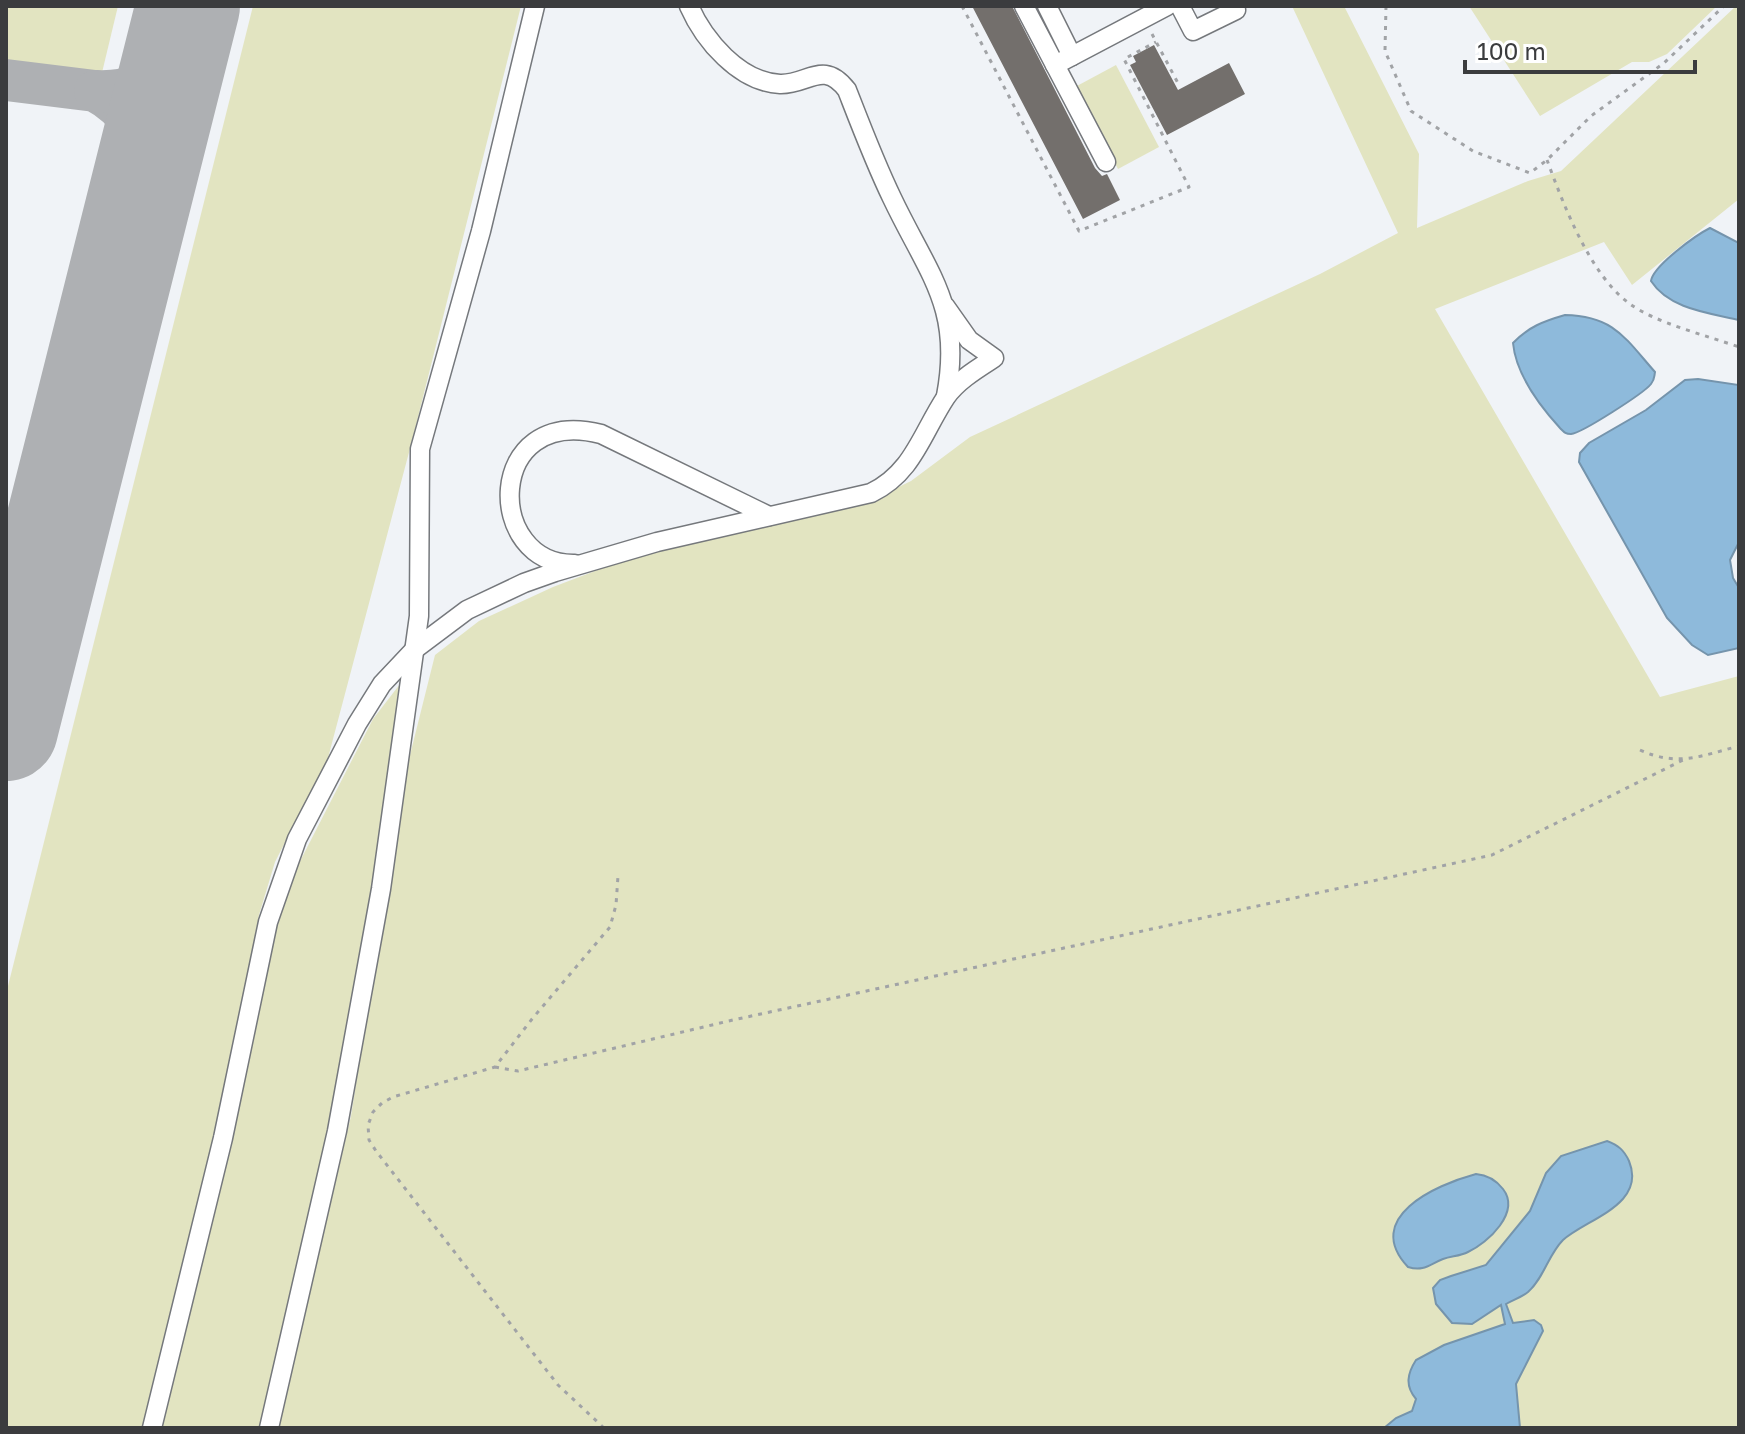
<svg xmlns="http://www.w3.org/2000/svg" width="1745" height="1434" viewBox="0 0 1745 1434" font-family="'Golos Text',sans-serif">
<style>
.green{fill:#e2e4c1}
.water{fill:#8ebadb;stroke:#7594ac;stroke-width:2}
.lines{fill:none;stroke-linecap:round;stroke-linejoin:round}
.taxiway{stroke:#aeb0b3;stroke-width:42}
.runway{stroke:#aeb0b3;stroke-width:104}
.building{fill:#736f6c}
.minor-casing{stroke:#75787c;stroke-width:21}
.path{stroke:#a1a3a6;stroke-width:3;stroke-dasharray:4 6;stroke-linecap:butt}
.minor{stroke:#fff;stroke-width:18}
</style>
<rect width="100%" height="100%" fill="#f0f3f7"/>
<g class="green">
<path d="M6 6H118L100 81 6 68Z"/>
<path d="M253 6H521L412 441 328 758 275 862 259 915 217 1134 146 1428H6V994Z"/>
<path d="M1292 6H1344L1419 154 1417 228 1528 181 1561 171 1736 6H1739V199L1632 285 1604 242 1435 309 1660 697 1739 676V1428H278L351 1116 402 787 435 655 479 621 553 587 624 560 868 502 911 481 970 437 1320 274 1398 233Z"/>
<path d="M1469 6H1717L1667 54 1649 62H1632L1540 116Z"/>
<path d="M1116 65 1159 147 1118 169 1075 87Z"/>
<path d="M407 675 368 966 269 1428H161L275 930 294 873 373 719Z"/>
</g>
<g class="water">
<path d="M1710 228 1739 243V320C1709 313 1669 309 1651 281 1653 266 1696 235 1710 228Z"/>
<path d="M1565 315C1614 316 1625 338 1655 372 1654 377 1655 379 1651 384 1644 393 1582 433 1571 434 1565 434 1564 432 1560 428 1539 405 1516 375 1513 343 1528 327 1544 321 1565 315Z"/>
<path d="M1698 379 1739 385V542L1730 560 1733 578 1739 588V648L1708 655 1692 645 1667 618 1579 462 1580 453 1589 443 1646 410 1685 380Z"/>
<path d="M1607 1141C1618 1145 1624 1150 1629 1161 1647 1205 1586 1219 1563 1240 1548 1255 1544 1278 1528 1292 1522 1297 1513 1300 1506 1304L1513 1323 1534 1320 1541 1325 1543 1331 1516 1384 1520 1428H1384L1396 1418 1412 1411 1416 1399C1405 1386 1407 1374 1416 1360L1444 1345 1505 1324 1501 1305 1472 1324 1452 1323 1436 1304 1433 1288 1440 1280 1451 1276 1486 1265 1530 1211 1546 1173 1561 1156Z"/>
<path d="M1476 1174C1488 1175 1496 1180 1503 1189 1521 1212 1488 1243 1468 1252 1460 1256 1452 1256 1443 1259 1430 1264 1424 1272 1408 1267 1362 1218 1435 1185 1476 1174Z"/>
</g>
<g class="lines">
<g class="taxiway">
<path d="M6 80 95 91C131 110 145 139 144 178"/>
<path d="M95 91C136 93 153 79 177 48"/>
</g>
<path class="runway" d="M6 729 188 6"/>
</g>
<g class="building">
<path d="M972 6H1012L1095 168 1102 176 1107 174 1120 200 1083 219Z"/>
<path d="M1154 45 1178 90 1229 63 1245 94 1167 135 1130 65 1136 62 1133 56Z"/>
</g>
<g class="lines">
<g class="minor-casing">
<g id="minor">
<path d="M689 6C704 40 739 82 780 84 808 85 823 59 847 90 861 126 875 163 892 198 928 274 963 307 946 396"/>
<path d="M1024 6 1106 162"/>
<path d="M1047 6 1072 56"/>
<path d="M1180 6 1193 31 1236 10 1234 6"/>
<path d="M1055 65 1167 6"/>
<path d="M575 564C484 566 484 404 601 434L769 516"/>
<path d="M152 1428 223 1138 268 922 297 839 357 724 382 684 415 649 467 610 524 583 555 572 657 542 871 493C913 473 922 433 946 397 957 381 977 369 994 358L969 340 945 306"/>
<path d="M269 1428 337 1131 381 889 419 616 420 449 481 231 535 6"/>
</g>
</g>
<g class="path">
<path d="M962 6 1079 231 1189 187 1124 59 1156 42"/>
<path d="M1386 6 1385 51 1411 111 1473 151 1530 173 1547 160 1591 116 1664 63 1724 6"/>
<path d="M1152 34 1180 87"/>
<path d="M1547 160C1564 206 1590 275 1630 304 1656 323 1708 336 1739 347"/>
<path d="M1640 750C1677 767 1701 756 1739 746"/>
<path d="M495 1067 518 1071 733 1020 1492 855 1683 760"/>
<path d="M604 1428 558 1385 376 1151 369 1140 368 1125 373 1112 382 1103 393 1097 495 1067 532 1019 610 927 616 905 618 876"/>
</g>
<use href="#minor" class="minor"/>
</g>
<rect width="1745" height="1434" fill="none" stroke="#3b3c3e" stroke-width="16"/>
<path d="M1465 60v12h230v-12" fill="none" stroke="#3b3c3e" stroke-width="4"/>
<text x="1477" y="60" font-size="24" fill="#3b3c3e" stroke="#ffffff" stroke-width="6" paint-order="stroke">100 m</text>
</svg>
